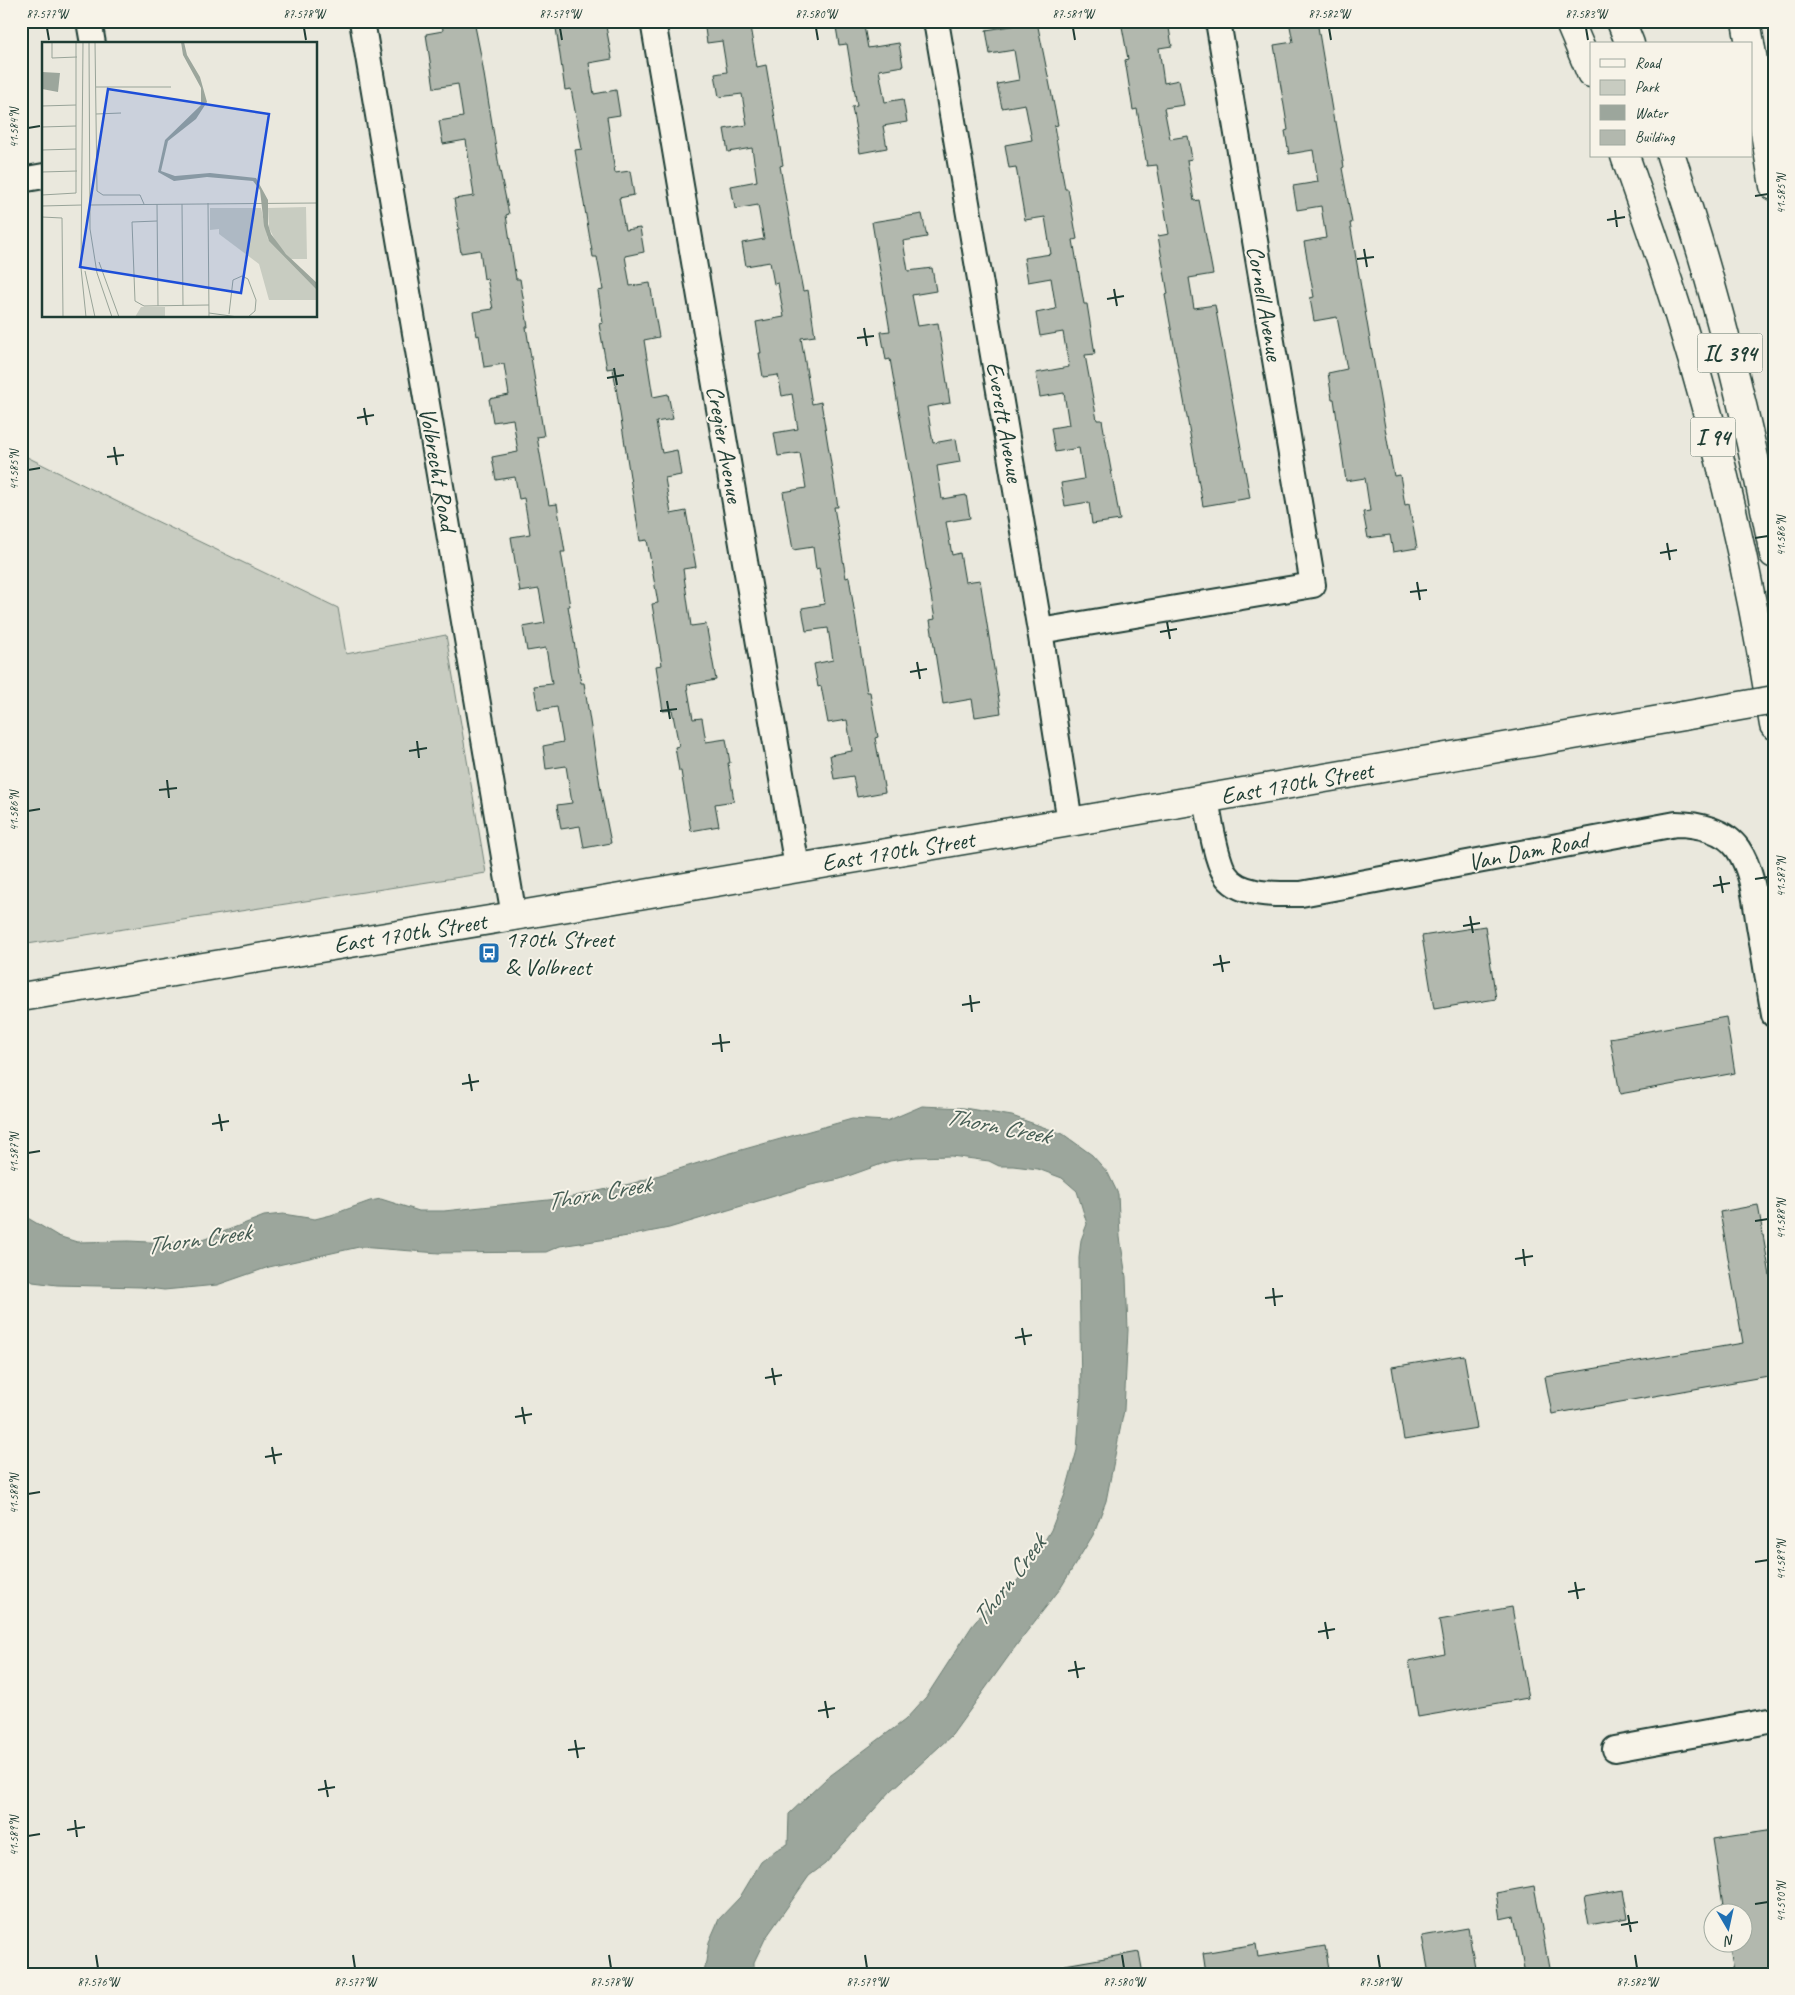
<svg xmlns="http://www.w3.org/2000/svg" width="1795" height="1995" viewBox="0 0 1795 1995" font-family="Caveat,sans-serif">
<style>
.green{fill:#c8ccc1;stroke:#74847a}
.water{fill:#9ca69c;stroke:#6a7c72}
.building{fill:#b2b8ae;stroke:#1f3d34}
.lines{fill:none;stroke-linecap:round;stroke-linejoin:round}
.street-casing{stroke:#1f3d34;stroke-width:28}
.secondary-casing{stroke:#1f3d34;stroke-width:31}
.highway-casing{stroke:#1f3d34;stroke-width:31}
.street{stroke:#f7f3e8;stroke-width:24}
.secondary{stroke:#f7f3e8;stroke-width:28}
.highway{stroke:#f7f3e8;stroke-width:28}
.secondary-bridge-casing{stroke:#1f3d34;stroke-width:31;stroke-linecap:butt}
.secondary-bridge{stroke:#f7f3e8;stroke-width:28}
.ticks{fill:none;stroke:#1f3d34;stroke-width:2}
.labels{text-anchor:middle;stroke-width:4;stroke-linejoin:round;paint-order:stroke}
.shield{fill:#f7f3e8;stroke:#60746a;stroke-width:1}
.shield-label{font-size:22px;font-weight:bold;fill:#1f3d34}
.street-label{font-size:24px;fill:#1f3d34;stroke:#f7f3e8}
.poi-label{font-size:24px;fill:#1f3d34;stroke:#f7f3e8;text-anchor:start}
.water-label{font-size:25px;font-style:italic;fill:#445c53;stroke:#f7f3e8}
.inset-road{fill:none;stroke:#99a499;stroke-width:1}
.view{fill:#1d4ed8;fill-opacity:0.15;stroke:#1d4ed8;stroke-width:2.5}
.inset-edge{fill:none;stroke:#1f3d34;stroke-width:2.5}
.neatline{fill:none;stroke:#1f3d34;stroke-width:2}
.ticks-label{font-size:12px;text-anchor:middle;fill:#1f3d34}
</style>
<rect width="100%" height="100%" fill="#eae8dd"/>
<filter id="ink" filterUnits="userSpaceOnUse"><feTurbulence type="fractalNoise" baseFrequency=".02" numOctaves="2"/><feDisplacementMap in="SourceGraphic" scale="10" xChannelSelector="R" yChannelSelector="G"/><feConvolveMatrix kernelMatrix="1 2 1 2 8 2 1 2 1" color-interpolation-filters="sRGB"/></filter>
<g filter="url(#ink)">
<path class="green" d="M21 454 148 517 338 608 346 654 446 635 486 873 21 945Z"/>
<path class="water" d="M922 1106 964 1108 1012 1116 1063 1134 1092 1155 1108 1173 1118 1194 1120 1237 1126 1277 1128 1330 1124 1410 1106 1501 1093 1535 1060 1589 1021 1639 952 1735 891 1791 825 1864 809 1876 765 1939 754 1962V1974H704L709 1942 719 1919 740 1897 761 1862 776 1850 788 1844 789 1814 827 1778 905 1720 926 1697 972 1626 985 1610 1011 1588 1031 1564 1051 1530 1065 1494 1077 1450 1081 1393 1079 1258 1081 1240 1087 1224 1077 1191 1062 1178 1038 1169 1013 1166H999L989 1161 951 1156 916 1157 890 1161 840 1179 811 1185 669 1228 628 1236 560 1246 546 1252 439 1253 359 1247 269 1267 217 1285 164 1290 141 1287 57 1285 33 1282 21 1273V1214L58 1236 77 1242 129 1241 168 1243 205 1239 264 1216 283 1214 315 1219 331 1215 370 1201 381 1199 419 1211H444L567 1198 634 1183 727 1154 852 1119 887 1121Z"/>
<g class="building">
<path d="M442 21H474L481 56 499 166 509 214 506 215 516 279H520L528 327H526L544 436 537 437 549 505 557 504 565 552H561L570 606H568L581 683H584L602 798 611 843 584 848 580 826 561 829 557 805 572 803 566 766 546 769 543 746 563 742 557 707 538 710 534 686 552 684 546 648 527 651 523 627 545 623 539 589 520 592 511 537 530 534 524 498 519 499 515 477 496 480 492 457 518 452 513 419 493 422 489 399 509 395 504 364 484 367 479 335 477 336 473 312 493 309 487 278 484 279 480 250 461 253 457 229H459L454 199 474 196 466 140 443 144 439 121 463 117 458 84 434 88 426 34 443 31Z"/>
<path d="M555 21H605L612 59 589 63 594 94 616 90 620 115 607 117 615 173 630 171 634 195 619 198 625 230 640 228 644 252 625 256 630 286 650 283 655 314 659 337 644 340 653 397 668 394 673 419 656 422 662 453 677 450 681 475 665 478 671 514 686 511 696 567 683 569 691 626 706 624 716 680 687 685 693 719 702 718 706 742 726 739 730 763H728L734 801 715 804 719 826 691 831 681 771H679L675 747 679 746 672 710 663 711 656 666 662 665 652 604 658 603 647 540 640 541 613 368 607 369 599 324 603 323 598 291 603 290 597 257H593L575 150 582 149 571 89 565 90Z"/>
<path d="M704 21H749L757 67 766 65 783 165 780 166 792 234 803 291 808 290 815 336 801 338 812 404 821 402 838 507H834L846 578 849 577 867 692H870L878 737 875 738 885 792 857 797 853 776 834 779 830 755 852 751 847 720 828 723 821 686 818 687 814 664 833 660 828 628 806 631 802 608 825 604 819 568 816 569 813 547 793 550 783 492 806 488 800 453 778 456 774 433 798 429 792 394 782 396 778 375 763 377 759 353H761L756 322 784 317 778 283 774 284 770 262 746 266 742 243 764 239 758 205 735 209 731 186 757 181 752 148 728 152 724 129 747 125 742 94 719 97 715 74 727 72 722 41 707 43Z"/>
<path d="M835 21H863L868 48 899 43 903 66 879 70 885 102 903 99 907 122 883 126 887 148 860 153 852 107 857 106 847 44 839 45Z"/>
<path d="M1121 21H1149L1150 25 1168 22 1172 46 1159 48 1164 83 1179 80 1184 105 1164 108 1170 139 1188 136 1192 159 1187 160 1194 201 1199 200 1213 274 1189 278 1194 308 1215 305 1250 498 1203 506 1165 295 1168 294 1158 236 1169 234 1157 165 1147 166 1137 109 1133 110 1125 60 1128 59Z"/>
<path d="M1289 21H1317L1334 122H1336L1344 167 1342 168 1352 223H1350L1389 451 1394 476 1400 475 1405 505 1409 504 1417 548 1393 552 1390 535 1368 538 1363 512 1370 511 1365 478 1346 481 1334 399H1332L1328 373 1347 369 1337 317 1314 321 1310 298 1314 297 1304 242 1326 238 1321 206 1297 210 1293 186 1318 182 1313 150 1289 154 1285 131 1288 130 1274 45 1293 42Z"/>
<path d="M1037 22 1058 125 1054 126 1065 189H1068L1077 239 1073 240 1084 304H1087L1095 354 1085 355 1097 420H1102L1120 520 1092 524 1089 502 1065 506 1061 483 1084 479 1079 448 1055 452 1051 428 1069 425 1064 393 1040 397 1036 373 1069 367 1063 332 1040 336 1036 313 1056 309 1051 278 1028 282 1024 258 1051 254 1045 217 1025 220 1016 167 1009 168 1005 145 1032 140 1025 104 1002 108 997 84 1019 80 1014 50 990 54 986 30Z"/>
<path d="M922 214 927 237 903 241 908 271 932 268 936 291 912 295 918 326 938 323 950 403 927 407 933 443 956 439 960 462 937 466 942 499 966 495 970 518 946 522 952 555 960 553 965 582 980 580 1001 713 975 717 972 699 943 704 930 620 935 619 890 359 886 360 881 332 890 331 872 222Z"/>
<path d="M1485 926 1496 999 1434 1009 1422 936Z"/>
<path d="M1726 1017 1735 1073 1620 1094 1610 1038Z"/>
<path d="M1758 1205 1774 1299V1375L1552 1414 1545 1377 1743 1343 1720 1212Z"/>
<path d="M1464 1355 1477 1428 1404 1440 1392 1367Z"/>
<path d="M1512 1607 1528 1698 1418 1717 1409 1661 1445 1654 1439 1620Z"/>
<path d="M1774 1830V1974H1734L1729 1942H1742V1912H1724L1713 1839Z"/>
<path d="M1534 1886 1539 1912 1550 1974H1525L1514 1916 1500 1919 1496 1893Z"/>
<path d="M1623 1890 1628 1918 1589 1925 1584 1897Z"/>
<path d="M1468 1928 1476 1974H1429L1422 1936Z"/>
<path d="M1256 1944 1258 1957 1325 1946 1330 1974H1206L1203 1953Z"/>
<path d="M1139 1952 1143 1974H1066L1065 1965Z"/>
</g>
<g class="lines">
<g class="street-casing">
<g id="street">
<path d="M89 21 93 44"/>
<path d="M362 21 514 916"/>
<path d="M653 21 797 867"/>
<path d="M936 21 1040 631 1070 822"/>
<path d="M21 180 44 176"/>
<path d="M1040 631 1313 585 1218 21"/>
<path d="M1206 799C1210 820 1215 857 1225 874 1239 897 1278 894 1301 894L1676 824C1697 824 1725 830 1738 849 1754 873 1755 903 1760 931 1765 959 1769 987 1774 1015"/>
<path d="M1615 1749 1774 1720"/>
</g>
</g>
<g class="secondary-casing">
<path id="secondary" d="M21 997 514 916 1070 822 1683 716"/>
</g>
<g class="highway-casing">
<g id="highway">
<path d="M1569 21 1591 73"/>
<path d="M1621 21 1630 44"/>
<path d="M1746 21 1750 44"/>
<path d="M1751 49 1774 186"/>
<path d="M1625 156C1644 211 1664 266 1681 322 1722 453 1752 589 1774 725"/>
<path d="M1671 156C1715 286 1748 419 1774 554"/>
</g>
</g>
<use href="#street" class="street"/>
<use href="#secondary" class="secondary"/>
<use href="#highway" class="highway"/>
<g class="secondary-bridge-casing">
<path id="secondary-bridge" d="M1683 716 1774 700"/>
</g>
<use href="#secondary-bridge" class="secondary-bridge"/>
</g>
</g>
<path class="ticks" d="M47 28 49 40M304 28 306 40M560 28 562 40M816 28 818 40M1073 28 1075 40M1329 28 1331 40M1586 28 1588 40M28 128 40 126M1755 196 1768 194M1615 210 1617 227M1607 220 1625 217M1364 249 1367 267M1357 259 1374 257M1114 289 1117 306M1107 299 1124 296M864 328 867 346M857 338 874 336M614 368 617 385M607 378 624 375M364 408 367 425M357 418 374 415M114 447 117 465M107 457 124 455M28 470 40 468M1755 538 1768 536M1667 543 1670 560M1660 553 1677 550M1417 582 1420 600M1410 592 1427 590M1167 622 1170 639M1160 632 1177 629M917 662 920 679M910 672 927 669M667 701 670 719M660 711 677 709M417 741 419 758M409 751 427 748M167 780 169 798M159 790 177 788M28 811 40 809M1720 876 1723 893M1755 879 1768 877M1713 886 1730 883M1470 916 1473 933M1463 926 1480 923M1220 955 1223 972M1213 965 1230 962M970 995 972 1012M962 1005 980 1002M720 1034 722 1052M712 1044 730 1042M469 1074 472 1091M462 1084 479 1081M219 1114 222 1131M212 1124 229 1121M28 1153 40 1151M1755 1221 1768 1219M1523 1249 1525 1266M1515 1259 1533 1256M1273 1288 1275 1306M1265 1298 1283 1296M1022 1328 1025 1345M1015 1338 1032 1335M772 1368 775 1385M765 1378 782 1375M522 1407 525 1424M515 1417 532 1414M272 1447 275 1464M265 1457 282 1454M28 1494 40 1492M1755 1562 1768 1560M1575 1582 1578 1599M1568 1592 1585 1589M1325 1622 1328 1639M1318 1632 1335 1629M1075 1661 1078 1678M1068 1671 1085 1668M825 1701 828 1718M818 1711 835 1708M575 1740 578 1758M568 1750 585 1748M325 1780 328 1797M318 1790 335 1787M75 1820 77 1837M67 1830 85 1827M28 1836 40 1834M1755 1904 1768 1902M1628 1915 1631 1932M1621 1925 1638 1922M96 1955 98 1968M353 1955 355 1968M609 1955 611 1968M865 1955 867 1968M1122 1955 1124 1968M1378 1955 1380 1968M1635 1955 1637 1968"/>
<defs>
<g id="bus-square" transform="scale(1.125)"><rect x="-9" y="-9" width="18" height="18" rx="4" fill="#1f6fb2" stroke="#f7f3e8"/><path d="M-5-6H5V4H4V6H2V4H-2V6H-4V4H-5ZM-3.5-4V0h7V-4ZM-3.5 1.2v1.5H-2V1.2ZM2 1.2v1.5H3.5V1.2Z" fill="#fff"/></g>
</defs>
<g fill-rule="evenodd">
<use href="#bus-square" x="489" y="953"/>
</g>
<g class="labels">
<g class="shield">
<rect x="1697.5" y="333.5" width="65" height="39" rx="4"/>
<rect x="1690.5" y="417.5" width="45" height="39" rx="4"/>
</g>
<g class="shield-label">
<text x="1730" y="361">IL 394</text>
<text x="1713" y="445">I 94</text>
</g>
<g class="street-label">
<text transform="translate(1265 303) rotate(80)" y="8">Cornell Avenue</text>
<text transform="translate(1005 422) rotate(80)" y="8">Everett Avenue</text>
<text transform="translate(725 444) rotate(80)" y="8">Cregier Avenue</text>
<text transform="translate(438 469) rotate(80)" y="8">Volbrecht Road</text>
<text transform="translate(1297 783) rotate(-10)" y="8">East 170th Street</text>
<text transform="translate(898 851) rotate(-9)" y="8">East 170th Street</text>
<text transform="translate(1528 851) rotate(-11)" y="8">Van Dam Road</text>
<text transform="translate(410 933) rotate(-9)" y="8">East 170th Street</text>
</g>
<g class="poi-label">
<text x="505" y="947">170th Street<tspan x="505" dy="28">&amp; Volbrect</tspan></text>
</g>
<g class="water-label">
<text transform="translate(998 1125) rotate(11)" y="9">Thorn Creek</text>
<text transform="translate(598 1192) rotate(-10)" y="9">Thorn Creek</text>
<text transform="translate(198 1238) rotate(-8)" y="9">Thorn Creek</text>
<text transform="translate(1008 1580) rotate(-53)" y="9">Thorn Creek</text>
</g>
</g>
<g transform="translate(42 42)">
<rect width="275" height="275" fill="#eae8dd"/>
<path d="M264 165 265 217H249L235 202 227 186 226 166ZM168 166H219L226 197 275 245V258H227L217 222 177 192V187L168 188ZM99 265H123V275H93Z" fill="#c8ccc1"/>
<path d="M139 0H142L145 13 158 35 165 60 154 77 126 99 119 129 133 134 168 131 214 136 226 158V182L229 192 244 212 275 241V248L227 199 222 184 218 148 211 139 165 135 132 139 116 130 123 98 159 63V46L141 13ZM0 30 18 31 16 50 0 47Z" fill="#9ca69c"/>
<path class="inset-road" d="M10 0V16L35 15M41 0 39 226 44 275M47 0 48 187 55 231 70 275M53 0 55 149 61 153H98L102 162M54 45H129M0 64 34 63M54 72 79 71M0 85 34 84M0 108 34 107M0 130 35 129M0 153 34 151V0M166 161 167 275M115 162 116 264M140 162 141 264M47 163 275 161M0 164 40 163M0 175 20 176 21 275M115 179 90 180 93 259 102 264 167 263M57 220 77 275M43 229 53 275M167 271 196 275M187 272 191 238 200 234 206 237 214 258 213 269 206 275"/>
<path class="view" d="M66 47 227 72 199 251 38 225Z"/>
<rect width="275" height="275" class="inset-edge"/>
</g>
<rect width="1795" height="1995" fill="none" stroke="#f7f3e8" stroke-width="55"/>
<rect x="1590" y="42" width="162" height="115" fill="#f7f3e8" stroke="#a1aaa0"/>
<rect x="1600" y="59" width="25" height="8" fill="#f7f3e8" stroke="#a1aaa0"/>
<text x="1635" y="68" font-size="15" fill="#1f3d34">Road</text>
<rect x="1600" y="80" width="25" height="15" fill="#c8ccc1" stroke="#a1aaa0"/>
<text x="1635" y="92" font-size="15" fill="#1f3d34">Park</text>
<rect x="1600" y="105" width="25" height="15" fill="#9ca69c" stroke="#a1aaa0"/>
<text x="1635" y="118" font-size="15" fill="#1f3d34">Water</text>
<rect x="1600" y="130" width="25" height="15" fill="#b2b8ae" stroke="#a1aaa0"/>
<text x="1635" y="142" font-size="15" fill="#1f3d34">Building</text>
<g transform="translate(1728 1928) rotate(171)"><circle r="24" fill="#f7f3e8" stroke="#a1aaa0"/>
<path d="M0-4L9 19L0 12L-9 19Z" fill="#1f6fb2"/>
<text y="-8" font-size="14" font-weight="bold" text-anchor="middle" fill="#1f3d34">N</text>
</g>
<rect x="28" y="28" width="1740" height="1940" class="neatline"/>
<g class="ticks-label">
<text x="47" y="18">87.577°W</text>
<text x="304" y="18">87.578°W</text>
<text x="560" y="18">87.579°W</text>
<text x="816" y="18">87.580°W</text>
<text x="1073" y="18">87.581°W</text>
<text x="1329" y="18">87.582°W</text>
<text x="1586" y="18">87.583°W</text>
<text transform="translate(14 128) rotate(-90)" y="4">41.584°N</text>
<text transform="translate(1781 194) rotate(-90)" y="4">41.585°N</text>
<text transform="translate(14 470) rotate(-90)" y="4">41.585°N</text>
<text transform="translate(1781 536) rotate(-90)" y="4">41.586°N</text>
<text transform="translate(14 811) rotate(-90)" y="4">41.586°N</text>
<text transform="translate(1781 877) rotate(-90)" y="4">41.587°N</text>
<text transform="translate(14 1153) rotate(-90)" y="4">41.587°N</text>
<text transform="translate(1781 1219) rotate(-90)" y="4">41.588°N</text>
<text transform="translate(14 1494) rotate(-90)" y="4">41.588°N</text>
<text transform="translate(1781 1560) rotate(-90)" y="4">41.589°N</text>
<text transform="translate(14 1836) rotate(-90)" y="4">41.589°N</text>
<text transform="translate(1781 1902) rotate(-90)" y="4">41.590°N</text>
<text x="98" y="1986">87.576°W</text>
<text x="355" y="1986">87.577°W</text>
<text x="611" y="1986">87.578°W</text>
<text x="867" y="1986">87.579°W</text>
<text x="1124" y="1986">87.580°W</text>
<text x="1380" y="1986">87.581°W</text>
<text x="1637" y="1986">87.582°W</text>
</g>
</svg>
